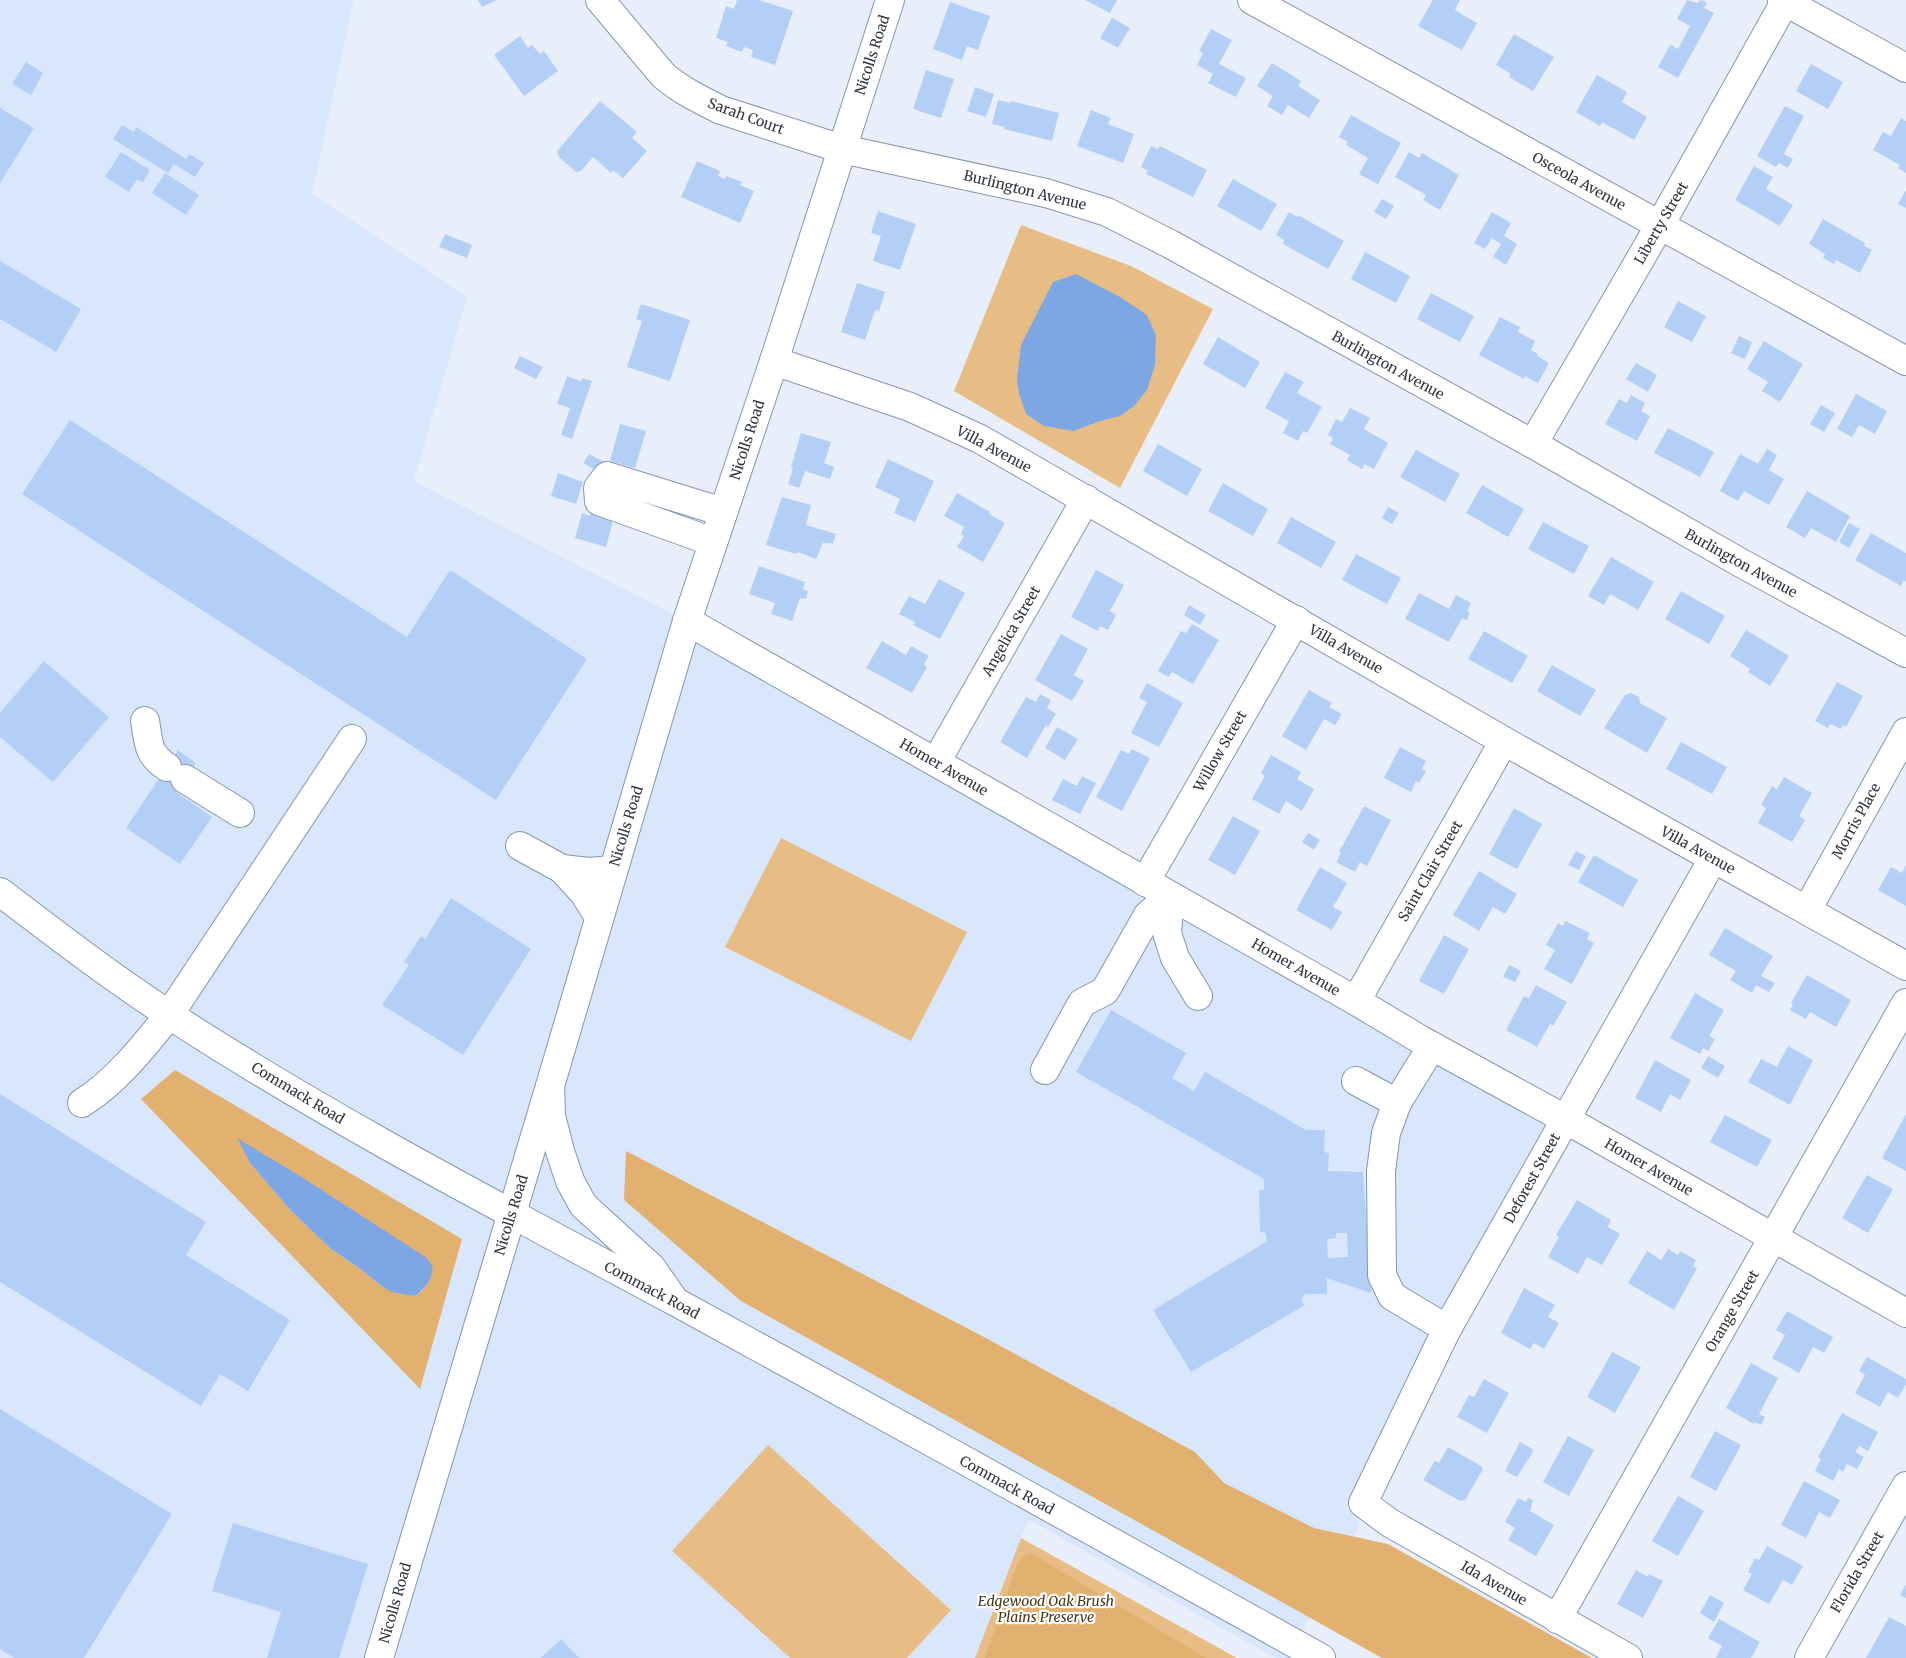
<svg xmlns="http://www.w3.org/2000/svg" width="1906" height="1658" viewBox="0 0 1906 1658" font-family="Merriweather,serif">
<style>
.built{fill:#d9e7fc}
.green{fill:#e8bd85}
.forest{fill:#e3b16f;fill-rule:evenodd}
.water{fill:#7ca7e4}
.building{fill:#b4cff5;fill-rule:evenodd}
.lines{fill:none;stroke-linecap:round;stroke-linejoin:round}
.minor-casing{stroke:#8496af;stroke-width:30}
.major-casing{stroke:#8496af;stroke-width:30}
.minor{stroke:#fff;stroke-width:28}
.major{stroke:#fff;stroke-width:28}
.labels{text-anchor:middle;stroke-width:4.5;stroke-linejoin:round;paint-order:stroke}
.street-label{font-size:14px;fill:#2f3641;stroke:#fff}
.park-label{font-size:14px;font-style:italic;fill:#4a3518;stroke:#fff}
</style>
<rect width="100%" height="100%" fill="#e8effb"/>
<path class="built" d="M0 0H354L312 194 467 297 414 481 687 621 1565 1119 1346 1509 1357 1515 1359 1528 1288 1658H1275L1028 1519 975 1658H0Z"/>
<g class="green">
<path d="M1021 225 1131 266 1213 309 1120 488 954 391Z"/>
<path d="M781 838 967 932 911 1041 725 947Z"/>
<path d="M768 1445 951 1610 907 1658H790L672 1551Z"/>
<path d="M1021 1538 1237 1658H975Z"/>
</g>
<g class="forest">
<path d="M175 1070 462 1239 420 1389 141 1099ZM250 1163 428 1282 422 1291 415 1296 383 1287 359 1268 331 1249 291 1211Z"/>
<path d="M626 1151 982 1336 1195 1452 1224 1483 1314 1528 1388 1544 1592 1658H1382L741 1301 624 1200Z"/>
<path d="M1032 1554 1206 1658H985L1013 1575 1022 1557Z"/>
</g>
<g class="water">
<path d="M1076 274 1120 297 1147 315 1156 335 1155 365 1147 390 1134 406 1120 416 1100 421 1074 431 1044 426 1026 414 1019 394 1017 380 1021 345 1053 282Z"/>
<path d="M237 1138 300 1176 424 1256C427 1259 431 1262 432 1266 435 1277 423 1291 415 1296L392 1292 383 1287 359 1268 331 1249 291 1211 250 1163Z"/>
</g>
<g class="building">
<path d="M478 0H497L482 7Z"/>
<path d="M737 0H759L793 11 775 65 751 57 753 50 744 47 742 52 726 46 728 42 716 38 726 6 734 9Z"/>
<path d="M1085 0H1117L1110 13Z"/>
<path d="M1433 0H1460L1455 10 1477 23 1462 50 1418 26Z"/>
<path d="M1687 0 1697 3 1701 0 1707 3 1704 8 1714 13 1678 78 1658 67 1670 45 1678 49 1690 26 1677 19Z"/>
<path d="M950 2 990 16 978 50 967 46 962 60 933 49Z"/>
<path d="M1112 18 1130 28 1118 48 1100 38Z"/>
<path d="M1211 29 1232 40 1219 64 1246 78 1236 97 1208 83 1213 74 1197 65 1203 53 1199 51Z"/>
<path d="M1514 34 1554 57 1533 91 1509 77 1511 74 1496 65Z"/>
<path d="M520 36 528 48 532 45 540 54 544 51 558 71 524 96 494 55Z"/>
<path d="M26 62 43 73 31 95 12 84Z"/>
<path d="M1272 63 1301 81 1298 86 1320 100 1309 118 1288 105 1282 115 1267 106 1273 96 1257 86Z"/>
<path d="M1811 64 1843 82 1828 109 1796 91Z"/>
<path d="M926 70 954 79 941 118 913 109Z"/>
<path d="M1597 75 1627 92 1622 102 1647 117 1634 140 1602 122 1600 126 1576 112Z"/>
<path d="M975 87 994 94 986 117 967 111Z"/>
<path d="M998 100 1011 103V101L1059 113 1052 141 1004 129 1005 127 992 124Z"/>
<path d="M600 101 637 132 632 138 647 151 623 178 613 170 611 173 593 157 581 171 576 172 559 157 557 151Z"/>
<path d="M1785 106 1804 116 1784 154 1793 159 1788 168 1779 163 1776 167 1757 156Z"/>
<path d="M0 108 34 128 0 183Z"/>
<path d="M1091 110 1111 118 1108 124 1134 134 1123 163 1077 146Z"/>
<path d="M1351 115 1401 143 1378 184 1359 174 1368 158 1346 145 1348 142 1339 137Z"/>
<path d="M1901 118 1906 121V173L1898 168 1900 165 1873 150 1883 132 1891 136Z"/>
<path d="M122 125 134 132 136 127 186 159 189 154 204 163 195 177 174 164 168 173 113 139Z"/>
<path d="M1151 146 1158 149 1160 146 1207 170 1193 197 1146 174 1148 171 1141 167Z"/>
<path d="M121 152 150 170 143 182 137 179 129 192 105 177Z"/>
<path d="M1409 152 1419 158 1422 153 1459 175 1440 210 1423 200 1426 195 1395 177Z"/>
<path d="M697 161 720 171 718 176 725 179 726 176 742 182 740 185 754 191 740 223 681 197Z"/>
<path d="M1754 166 1773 177 1766 189 1793 205 1780 226 1735 200Z"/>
<path d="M165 173 199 195 186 215 152 193Z"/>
<path d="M1233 179 1277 204 1261 231 1217 206Z"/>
<path d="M1906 190V208L1898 204Z"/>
<path d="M1382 199 1394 206 1386 219 1374 212Z"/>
<path d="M878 211 916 224 900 270 873 261 881 236 871 233Z"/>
<path d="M1289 212 1297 217 1298 215 1344 241 1328 269 1283 244 1284 240 1276 235Z"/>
<path d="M1492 212 1511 223 1504 236 1517 244 1506 265 1493 257 1501 244 1492 238 1485 249 1474 243Z"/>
<path d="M1823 219 1865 243 1864 246 1872 250 1860 273 1836 260 1834 264 1823 258 1825 254 1809 244Z"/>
<path d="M445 234 472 245 467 258 439 247Z"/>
<path d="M1365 252 1410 276 1396 303 1351 279Z"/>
<path d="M0 261 81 309 56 352 0 319Z"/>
<path d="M857 283 885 292 879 311 875 310 865 340 841 332Z"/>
<path d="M1431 293 1474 316 1460 342 1417 319Z"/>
<path d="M1678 301 1706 316 1692 342 1664 327Z"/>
<path d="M641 304 690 320 670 381 627 367 642 321 636 319Z"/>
<path d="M1500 317 1520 327 1518 332 1535 341 1531 350 1538 354 1537 356 1549 363 1538 383 1525 376 1524 379 1479 355Z"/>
<path d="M1739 336 1752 342 1745 359 1731 353Z"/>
<path d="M1218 337 1260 362 1245 388 1203 364Z"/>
<path d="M1764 341 1803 364 1780 402 1762 391 1768 382 1747 369Z"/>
<path d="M520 356 543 367 536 379 514 368Z"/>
<path d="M1636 363 1657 375 1648 392 1626 379Z"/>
<path d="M1285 372 1304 382 1297 393 1322 407 1307 433 1303 431 1298 441 1283 433 1289 421 1265 408Z"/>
<path d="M567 376 581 381 583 378 592 381 572 439 561 435 570 408 557 404Z"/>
<path d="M1856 394 1887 411 1875 434 1859 425 1852 437 1837 429Z"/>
<path d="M1631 395 1645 403 1641 411 1650 416 1637 441 1605 424 1619 399 1627 403Z"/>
<path d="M1821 405 1835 413 1824 432 1810 424Z"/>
<path d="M1350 408 1370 418 1364 429 1388 443 1374 469 1364 464 1362 469 1347 460 1350 455 1330 444 1333 438 1328 435 1336 419 1342 422Z"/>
<path d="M70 420 407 637 450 570 587 659 496 800 22 494Z"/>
<path d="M620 424 646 431 635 468 610 461Z"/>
<path d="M1668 428 1714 452 1700 477 1654 453Z"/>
<path d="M801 433 831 442 824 463 834 467 830 479 805 471 799 488 788 484 793 468 791 467Z"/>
<path d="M1158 444 1202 469 1187 496 1143 471Z"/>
<path d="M1767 449 1777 455 1769 470 1784 479 1769 505 1744 491 1738 501 1720 491 1740 454 1758 464Z"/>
<path d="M1416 450 1460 474 1445 502 1400 477Z"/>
<path d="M589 454 606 463 601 473 583 463Z"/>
<path d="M888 459 934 481 915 522 894 513 900 499 875 487Z"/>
<path d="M558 473 583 482 576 504 551 496Z"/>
<path d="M1223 483 1268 509 1253 536 1208 511Z"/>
<path d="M1482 485 1524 509 1508 537 1466 513Z"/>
<path d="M1807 491 1850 516 1836 542 1811 528 1805 538 1786 527Z"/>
<path d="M957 493 990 512 989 514 1005 523 983 562 957 547 964 536 961 534 964 527 944 516Z"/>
<path d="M782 497 811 505 806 525 836 534 832 546 831 543H823L816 559 798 552 796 554 766 545Z"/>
<path d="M1388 507 1399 513 1392 524 1382 518Z"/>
<path d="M591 510 614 517 606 547 575 538 582 513 590 516Z"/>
<path d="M1291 517 1336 542 1321 568 1277 543Z"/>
<path d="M1543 522 1589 546 1574 574 1528 549Z"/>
<path d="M1849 523 1860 529 1849 548 1839 542Z"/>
<path d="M1871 533 1906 553V582L1904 580 1901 586 1855 560Z"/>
<path d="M1356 554 1401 578 1387 604 1342 580Z"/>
<path d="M1611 557 1654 582 1638 610 1610 594 1604 605 1588 596Z"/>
<path d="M759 566 805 582 803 589 808 591 806 599 800 598 792 621 771 614 775 603 749 594Z"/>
<path d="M1096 570 1124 585 1110 611 1116 615 1108 630 1100 626 1098 631 1071 617Z"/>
<path d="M939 579 965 593 940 639 913 625 915 622 899 614 909 596 925 604Z"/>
<path d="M1681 591 1725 616 1709 644 1665 619Z"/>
<path d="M1419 593 1449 609 1456 595 1471 603 1467 611 1470 612 1467 620 1462 618 1449 642 1405 619Z"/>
<path d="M1189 605 1206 615 1200 625 1184 615Z"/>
<path d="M1192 624 1219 640 1193 684 1172 672 1169 677 1158 671 1181 631 1186 633Z"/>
<path d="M1746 630 1789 656 1770 686 1748 672 1750 669 1730 656Z"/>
<path d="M1484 631 1528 656 1512 683 1468 659Z"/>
<path d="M1061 634 1088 649 1074 675 1084 681 1072 701 1035 680Z"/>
<path d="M882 641 906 655 911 646 929 656 924 664 927 667 912 693 866 668Z"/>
<path d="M44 661 109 717 53 782 0 737V713Z"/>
<path d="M1552 665 1596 690 1580 716 1537 691Z"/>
<path d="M1837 682 1863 696 1846 727 1843 725 1841 729 1830 724 1828 728 1815 721Z"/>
<path d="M1147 683 1183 703 1159 747 1131 733 1147 702 1139 698Z"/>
<path d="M1309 690 1332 703 1329 707 1342 714 1335 725 1324 719 1306 750 1282 736Z"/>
<path d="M1631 693 1639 697 1640 703 1667 718 1647 753 1604 728 1625 695Z"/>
<path d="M1040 694 1051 700 1047 708 1056 714 1048 727 1046 725 1027 758 1000 742 1026 697 1036 702Z"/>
<path d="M1057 727 1078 739 1065 760 1045 748Z"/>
<path d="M1681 742 1727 767 1712 794 1666 769Z"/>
<path d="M1400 747 1426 761 1422 769 1426 771 1419 783 1416 781 1411 792 1384 778Z"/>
<path d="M1132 749 1150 758 1122 811 1096 797 1121 750 1129 754Z"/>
<path d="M178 750 196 763 176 792 212 817 180 864 126 828Z"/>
<path d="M1271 755 1301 772 1297 779 1314 789 1302 811 1286 801 1279 814 1252 799 1265 776 1261 773Z"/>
<path d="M1082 776 1096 783 1080 814 1052 800 1063 779 1077 786Z"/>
<path d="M1784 777 1812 793 1799 816 1805 820 1792 842 1758 823 1766 808 1761 805 1772 786 1777 789Z"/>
<path d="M1364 806 1391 820 1367 866 1360 862 1355 872 1336 862 1341 853 1339 852Z"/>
<path d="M1514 808 1542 824 1517 869 1489 854Z"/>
<path d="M1233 816 1260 831 1235 875 1208 860Z"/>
<path d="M1308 833 1320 840 1314 850 1302 842Z"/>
<path d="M1576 851 1586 856 1579 870 1568 865Z"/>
<path d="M1594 855 1638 880 1623 907 1578 882Z"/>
<path d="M1906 865V906L1878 890 1891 867 1902 873Z"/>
<path d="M1320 867 1347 883 1333 907 1342 912 1332 930 1296 910Z"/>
<path d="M1479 871 1517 894 1505 914 1493 907 1479 931 1453 915Z"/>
<path d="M451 898 531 949 463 1055 382 1005 409 965 404 962 421 936 425 939Z"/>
<path d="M1565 921 1590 933 1587 939 1594 943 1572 984 1544 969 1555 950 1546 945 1558 923 1563 926Z"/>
<path d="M1725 928 1773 956 1761 976 1775 983 1769 992 1756 985 1752 993 1730 980 1736 971 1709 955Z"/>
<path d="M1444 935 1469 949 1444 994 1419 981Z"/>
<path d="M1509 965 1521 971 1515 982 1503 977Z"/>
<path d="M1807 975 1851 1000 1836 1027 1810 1012 1806 1019 1790 1010 1793 1004 1791 1003Z"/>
<path d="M1536 985 1567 1002 1553 1026 1550 1024 1537 1047 1506 1030 1524 996 1529 998Z"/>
<path d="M1695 993 1724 1010 1709 1036 1715 1039 1708 1051 1703 1048 1700 1054 1670 1038Z"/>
<path d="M1111 1010 1186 1053 1172 1078 1194 1091 1205 1072 1306 1130H1325L1324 1151 1329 1154 1328 1171 1363 1172 1367 1231H1369L1371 1293 1327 1278V1294H1305L1301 1300 1305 1305 1191 1372 1153 1310 1266 1242V1233L1260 1232 1259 1190H1264V1179L1076 1072ZM1336 1233H1347L1348 1257 1328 1258 1327 1239 1336 1238Z"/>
<path d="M1788 1046 1813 1060 1790 1105 1748 1082 1761 1059 1777 1067Z"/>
<path d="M1708 1056 1725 1066 1718 1078 1701 1068Z"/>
<path d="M1655 1060 1691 1080 1680 1100 1670 1094 1661 1112 1635 1098Z"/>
<path d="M0 1094 206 1222 186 1255 290 1320 248 1391 220 1374 201 1406 0 1282Z"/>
<path d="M1906 1114V1171L1882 1158Z"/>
<path d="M1725 1115 1772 1140 1757 1167 1710 1142Z"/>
<path d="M1867 1175 1893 1189 1868 1233 1842 1218Z"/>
<path d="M1577 1200 1611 1220 1608 1227 1620 1234 1602 1265 1587 1257 1578 1274 1548 1257 1559 1237 1556 1235Z"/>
<path d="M1668 1249 1678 1255 1680 1251 1696 1260 1693 1266 1697 1268 1674 1310 1628 1283 1647 1251 1661 1260Z"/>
<path d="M1524 1288 1555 1305 1548 1317 1559 1323 1544 1349 1534 1343 1530 1349 1501 1333Z"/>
<path d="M1787 1311 1833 1337 1824 1353 1813 1347 1799 1373 1772 1358 1785 1335 1776 1330Z"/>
<path d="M1612 1352 1641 1367 1615 1413 1587 1397Z"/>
<path d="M1867 1357 1906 1379V1384L1898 1398 1888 1392 1880 1407 1855 1393 1865 1375 1859 1371Z"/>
<path d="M1751 1363 1778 1378 1759 1414 1765 1417 1761 1425 1755 1422 1754 1424 1726 1408Z"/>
<path d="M1484 1379 1509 1393 1487 1433 1457 1417 1469 1395 1474 1397Z"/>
<path d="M0 1409 172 1514 84 1658H14L0 1649Z"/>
<path d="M1842 1413 1878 1432 1868 1451 1859 1446 1855 1452 1864 1457 1857 1469 1847 1464 1843 1472 1839 1469 1833 1481 1815 1471 1821 1459 1818 1457Z"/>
<path d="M1715 1431 1741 1445 1716 1491 1690 1477Z"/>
<path d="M1568 1436 1594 1450 1569 1496 1543 1482Z"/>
<path d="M1520 1442 1534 1450 1517 1477 1505 1471Z"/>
<path d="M1448 1447 1481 1466 1483 1469 1465 1500 1460 1501 1423 1480 1435 1461 1439 1463Z"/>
<path d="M1804 1481 1840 1500 1830 1518 1819 1512 1806 1538 1781 1525Z"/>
<path d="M1678 1496 1704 1511 1678 1556 1652 1541Z"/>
<path d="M1518 1498 1526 1502 1528 1498 1533 1500 1530 1511 1554 1525 1536 1556 1508 1540 1515 1528 1505 1522Z"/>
<path d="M233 1523 368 1564 339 1658H267L281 1612 212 1591Z"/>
<path d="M1767 1546 1803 1566 1792 1585 1783 1580 1769 1604 1743 1590 1752 1574 1748 1572 1755 1558 1759 1560Z"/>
<path d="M1636 1570 1648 1577 1649 1574 1663 1581 1643 1618 1617 1604Z"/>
<path d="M1906 1584V1598L1900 1595Z"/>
<path d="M1710 1595 1724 1603 1714 1622 1700 1613Z"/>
<path d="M1889 1617 1906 1626V1658H1866Z"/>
<path d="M1719 1619 1760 1642 1751 1658H1716L1722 1646 1708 1638Z"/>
<path d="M561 1639 579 1658H541Z"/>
</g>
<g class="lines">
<g class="minor-casing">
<g id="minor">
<path d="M600 0 663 75C680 90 701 100 721 110L842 149 1046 193 1107 212 1170 244 1533 444 1741 563 1906 653"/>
<path d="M1252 0 1906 361"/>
<path d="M1782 0 1906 68"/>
<path d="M774 361 910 407 980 439 1504 741 1906 966"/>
<path d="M1533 444 1660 225 1786 0"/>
<path d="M713 542 599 501 598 488 607 476 723 512"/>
<path d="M687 621 1356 1001 1421 1040 1565 1119 1906 1313"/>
<path d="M145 721C149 743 147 754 167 767"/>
<path d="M936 762 1086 499"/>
<path d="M185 779 240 813"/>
<path d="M520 846 562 869"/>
<path d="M1145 882 1296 620"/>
<path d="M1170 896 1167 933 1175 958 1198 996"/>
<path d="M1807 910 1906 732"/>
<path d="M599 917 584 893 562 869 589 872 613 870"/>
<path d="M1356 1001 1504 741"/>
<path d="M1045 1070 1082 1003 1105 991 1148 915 1170 896"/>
<path d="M1356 1081 1397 1103 1386 1133 1381 1171 1382 1275 1392 1296 1447 1329"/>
<path d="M82 1103C117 1081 144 1046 169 1015L352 739"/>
<path d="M1397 1103 1432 1046"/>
<path d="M1557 1619 1906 1003"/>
<path d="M379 1658 550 1086 687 621 774 361 890 0"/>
<path d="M1628 1658 1390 1523 1363 1503 1447 1329 1713 859"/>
<path d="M1809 1658 1906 1486"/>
</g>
</g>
<g class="major-casing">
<g id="major">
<path d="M0 892C55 934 110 976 168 1014 331 1120 505 1210 676 1302 892 1419 1106 1539 1321 1658"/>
<path d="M550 1086 551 1116 560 1151 570 1181 583 1205 651 1267 672 1297"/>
</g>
</g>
<use href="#minor" class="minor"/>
<use href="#major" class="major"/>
</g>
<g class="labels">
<g class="street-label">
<text transform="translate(872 55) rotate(-72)" y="5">Nicolls Road</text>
<text transform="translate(746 116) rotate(20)" y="5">Sarah Court</text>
<text transform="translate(1579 181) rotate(29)" y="5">Osceola Avenue</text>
<text transform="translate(1025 190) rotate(14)" y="5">Burlington Avenue</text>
<text transform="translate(1661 223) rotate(-60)" y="5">Liberty Street</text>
<text transform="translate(1388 365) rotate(29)" y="5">Burlington Avenue</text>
<text transform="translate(747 440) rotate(-72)" y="5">Nicolls Road</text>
<text transform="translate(994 449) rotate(28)" y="5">Villa Avenue</text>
<text transform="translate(1741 563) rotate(29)" y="5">Burlington Avenue</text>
<text transform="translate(1011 631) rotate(-60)" y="5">Angelica Street</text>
<text transform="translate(1346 649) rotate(30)" y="5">Villa Avenue</text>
<text transform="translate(1220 751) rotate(-60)" y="5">Willow Street</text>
<text transform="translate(944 767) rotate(30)" y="5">Homer Avenue</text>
<text transform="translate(1856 821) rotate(-61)" y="5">Morris Place</text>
<text transform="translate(626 826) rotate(-73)" y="5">Nicolls Road</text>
<text transform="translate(1698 850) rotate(29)" y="5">Villa Avenue</text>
<text transform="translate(1430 871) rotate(-60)" y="5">Saint Clair Street</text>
<text transform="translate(1296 967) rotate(30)" y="5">Homer Avenue</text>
<text transform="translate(298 1093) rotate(31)" y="5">Commack Road</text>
<text transform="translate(1649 1167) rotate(30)" y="5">Homer Avenue</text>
<text transform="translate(1532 1178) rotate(-61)" y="5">Deforest Street</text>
<text transform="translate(511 1215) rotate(-73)" y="5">Nicolls Road</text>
<text transform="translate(652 1290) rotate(28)" y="5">Commack Road</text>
<text transform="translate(1732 1311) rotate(-60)" y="5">Orange Street</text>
<text transform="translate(1007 1485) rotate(29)" y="5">Commack Road</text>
<text transform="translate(1857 1572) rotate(-60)" y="5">Florida Street</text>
<text transform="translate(1494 1583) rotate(30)" y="5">Ida Avenue</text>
<text transform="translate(395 1603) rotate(-74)" y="5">Nicolls Road</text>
</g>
<g class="park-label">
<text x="1046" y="1606">Edgewood Oak Brush<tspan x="1046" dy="16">Plains Preserve</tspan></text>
</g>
</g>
</svg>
